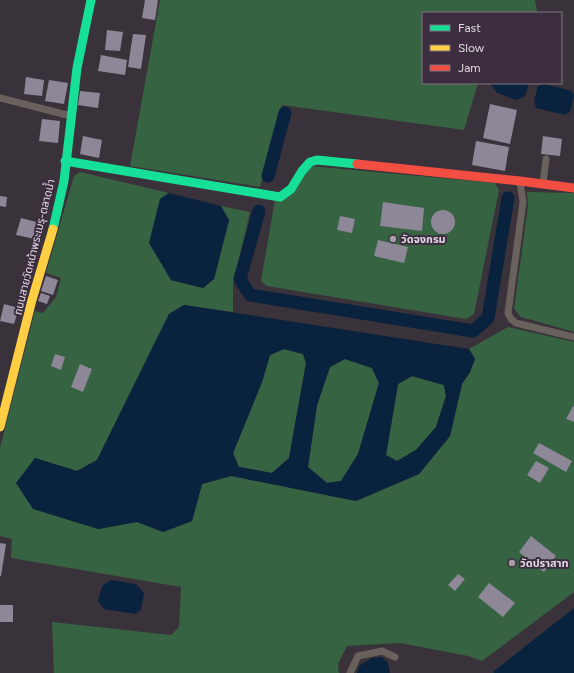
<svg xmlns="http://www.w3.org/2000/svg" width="574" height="673" viewBox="0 0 574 673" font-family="Figtree,'Noto Sans Thai',sans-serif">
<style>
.green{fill:#366342}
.water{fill:#09223d;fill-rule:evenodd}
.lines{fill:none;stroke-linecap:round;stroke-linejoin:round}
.canal{stroke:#09223d;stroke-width:13}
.building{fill:#8e8797}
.lane{stroke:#69615b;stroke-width:7}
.fast{stroke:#16e098;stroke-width:9}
.slow{stroke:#ffcf43;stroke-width:9}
.jam{stroke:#f24e42;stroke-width:9}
.poi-dot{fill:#a79da8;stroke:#3d2e3f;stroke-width:1.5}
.labels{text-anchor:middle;stroke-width:4;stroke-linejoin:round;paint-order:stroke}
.poi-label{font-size:11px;font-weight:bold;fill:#e1d7e2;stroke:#3d2e3f;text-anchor:start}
.street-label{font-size:11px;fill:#e1d7e2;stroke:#3d2e3f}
</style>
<rect width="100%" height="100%" fill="#3a323b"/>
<g class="green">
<path d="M160 0H535L537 11 535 13H423V83H478L464 130 282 105 260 187 130 166Z"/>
<path d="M310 166 495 183 499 190 474 314 466 319 267 286 261 281 275 200Z"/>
<path d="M80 172 169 193 160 199 171 280 203 288 214 279 229 221 221 206 250 212 233 284V312L184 305 169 314 97 460 77 471 35 458 98 529 137 522 163 532 192 521 202 484 231 476 356 501 419 474 450 436 462 384 470 372 475 359 469 349 508 327 574 342V592L482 661 468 656 400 643 347 646 338 664 339 673H54L52 622 171 635 179 627 181 587 11 558 12 539 0 536V448L35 311 43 313 56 297 61 278 46 273 74 176Z"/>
<path d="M527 192 574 193V332L521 317 514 309 528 206Z"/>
<path d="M284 349 303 354 306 363 289 458 272 473 239 467 233 453 262 382 270 355Z"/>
<path d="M345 359 372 368 379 383 358 454 341 481 327 483 308 467 317 405 330 367Z"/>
<path d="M412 376 444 385 446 396 436 427 416 450 397 461 386 455 398 384Z"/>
</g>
<g class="water">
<path d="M490 83H529L525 96 517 100 497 93Z"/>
<path d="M545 84 572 91 574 96 570 112 565 115 536 108 534 101 538 86Z"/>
<path d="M169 193 221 206 229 220 214 279 203 288 171 280 149 243 160 199Z"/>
<path d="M184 305 469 349 475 359 470 372 462 384 450 436 419 474 356 501 231 476 202 484 192 521 163 532 137 522 98 529 33 509 16 483 35 458 77 471 97 460 169 314ZM284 349 303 354 306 363 289 458 272 473 239 467 233 453 262 382 270 355ZM345 359 372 368 379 383 358 454 341 481 327 483 308 467 317 405 330 367ZM412 376 444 385 446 396 436 427 416 450 397 461 386 455 398 384Z"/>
<path d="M111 580 136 584 144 593 141 610 135 614 104 609 98 601 102 586Z"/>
<path d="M574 608V673H494V671Z"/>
<path d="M382 657 388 663 390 673H357L359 666 372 658Z"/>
</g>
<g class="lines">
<g class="canal">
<path d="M268 176 285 113"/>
<path d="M259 211 240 279 250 295 473 331 488 318 508 198"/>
</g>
</g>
<g class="building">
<path d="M145 0H158L155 20 142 18Z"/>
<path d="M107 30 123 32 120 51 105 50Z"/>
<path d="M133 34 146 35 141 69 128 67Z"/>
<path d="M101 55 127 60 125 75 98 71Z"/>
<path d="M26 77 44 80 42 96 24 94Z"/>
<path d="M49 80 68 83 64 104 45 101Z"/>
<path d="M80 91 100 93 98 108 78 105Z"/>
<path d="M490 104 517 110 510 144 483 138Z"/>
<path d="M42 119 60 121 58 143 39 141Z"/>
<path d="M83 136 102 140 99 158 80 154Z"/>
<path d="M543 136 562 139 560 156 541 154Z"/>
<path d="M476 141 509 147 505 171 472 165Z"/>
<path d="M0 196 7 197 6 207 0 206Z"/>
<path d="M383 202 424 208 422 231 380 226Z"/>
<circle cx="443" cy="222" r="12"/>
<path d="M340 216 355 219 352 233 337 230Z"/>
<path d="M21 218 44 224 40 240 16 235Z"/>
<path d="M378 240 408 247 404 263 374 256Z"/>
<path d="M46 276 58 280 53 295 41 291Z"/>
<path d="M41 293 50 296 47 304 38 301Z"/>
<path d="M4 304 19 308 14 324 0 321Z"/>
<path d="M55 354 65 357 61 370 51 366Z"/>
<path d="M80 364 92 369 83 392 71 387Z"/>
<path d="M573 406 574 407V422L566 419Z"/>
<path d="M539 443 572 461 566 472 533 453Z"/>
<path d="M536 461 549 468 540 483 527 475Z"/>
<path d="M531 536 556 556 544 572 519 552Z"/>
<path d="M0 543 6 544 1 576H0Z"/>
<path d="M458 574 465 579 455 591 448 585Z"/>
<path d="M489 583 515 603 503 617 478 597Z"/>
<rect x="0" y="605" width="13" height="17"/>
</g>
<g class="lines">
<g class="lane">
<path d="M0 98 71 116"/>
<path d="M520 183 523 202 508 313 511 319 516 323 574 337"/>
<path d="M543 183 546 159"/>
<path d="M350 673 358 656 382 651 395 657"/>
</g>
<g class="fast">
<path d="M65 161 280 197 291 189 302 171 310 162 317 160 357 164"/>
<path d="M53 229 64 181 77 68 91 0"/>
</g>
<path class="slow" d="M0 427 32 300 53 229"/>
<path class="jam" d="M357 164 520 181 574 188"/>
</g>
<g class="poi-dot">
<circle cx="393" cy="239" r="4"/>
<circle cx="512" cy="563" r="4"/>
</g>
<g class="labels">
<g class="poi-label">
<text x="401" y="243">วัดจงกรม</text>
<text x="520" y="567">วัดปราสาท</text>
</g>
<g class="street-label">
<text transform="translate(34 247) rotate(-76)" y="4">ถนนสายวัดหน้าพระเมรุ-ตลาดน้ำ</text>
</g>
</g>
<rect x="422" y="12" width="140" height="72" fill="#3d2e3f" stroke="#7f7280"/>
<rect x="430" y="25" width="20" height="6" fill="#16e098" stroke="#7f7280"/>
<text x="458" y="32" font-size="12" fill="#e1d7e2">Fast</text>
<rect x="430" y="45" width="20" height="6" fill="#ffcf43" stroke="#7f7280"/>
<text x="458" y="52" font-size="12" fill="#e1d7e2">Slow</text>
<rect x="430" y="65" width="20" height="6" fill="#f24e42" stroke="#7f7280"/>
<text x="458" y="72" font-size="12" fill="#e1d7e2">Jam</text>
</svg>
